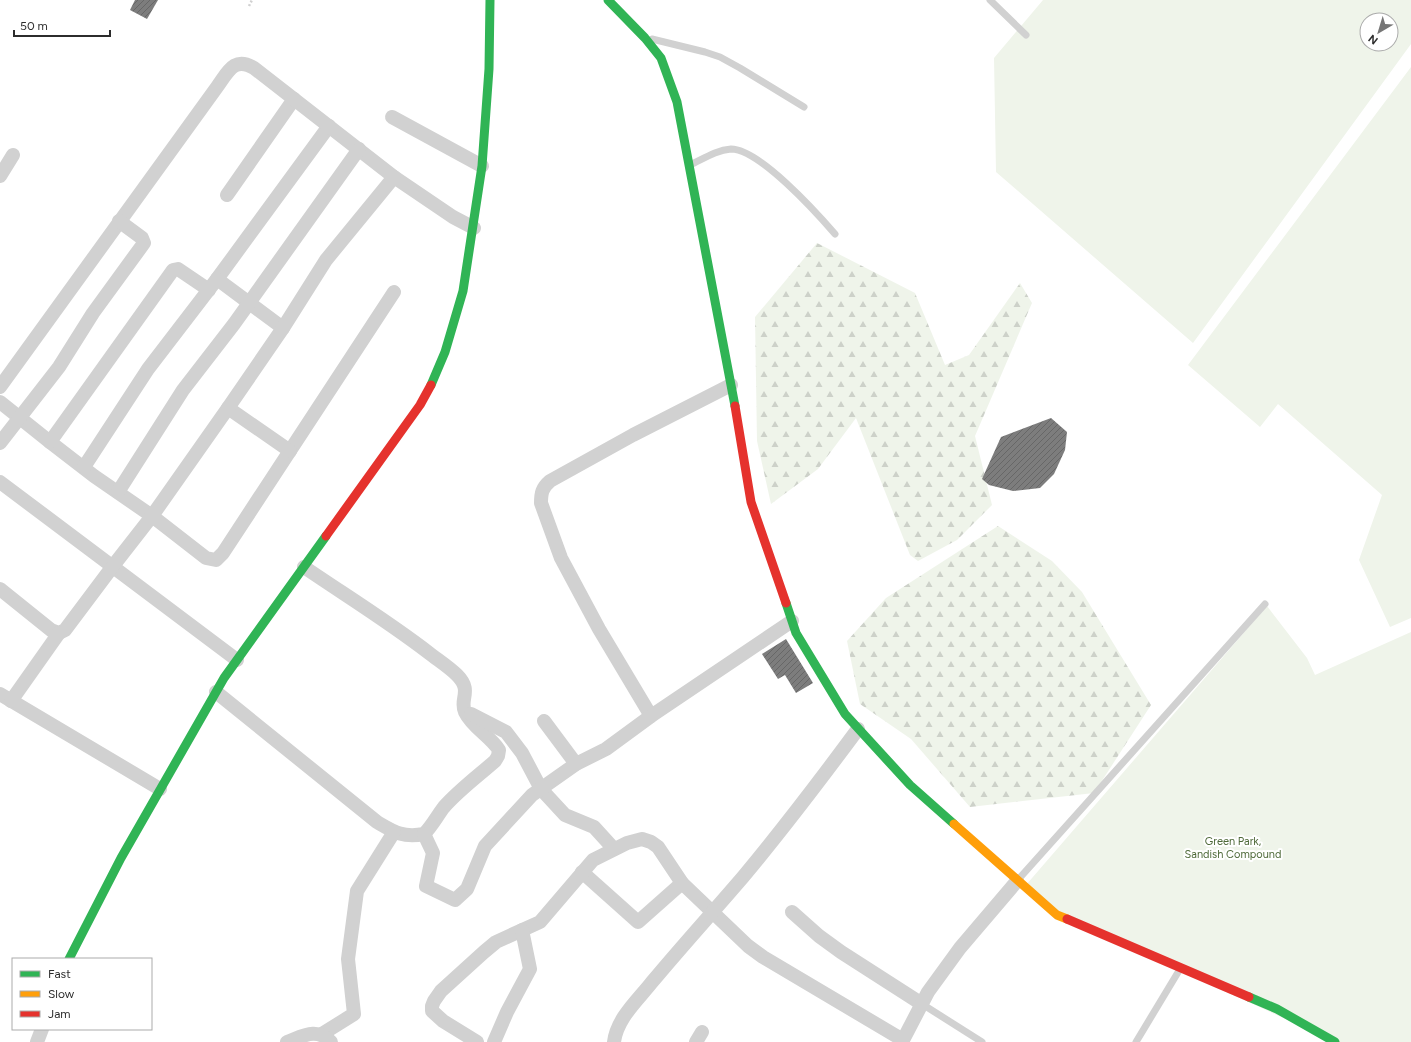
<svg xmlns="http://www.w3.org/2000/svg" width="1411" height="1042" viewBox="0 0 1411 1042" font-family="Figtree,sans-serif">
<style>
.forest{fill:url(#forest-firs)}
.park{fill:#eff4ea;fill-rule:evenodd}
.building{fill:url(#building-hatch)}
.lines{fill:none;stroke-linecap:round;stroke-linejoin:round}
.path{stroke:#d1d1d1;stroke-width:2.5;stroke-dasharray:2 2;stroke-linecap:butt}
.lane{stroke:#d1d1d1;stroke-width:7}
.street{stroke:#d1d1d1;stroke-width:14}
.fast{stroke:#30b455;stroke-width:9}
.slow{stroke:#ff9f0a;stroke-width:9}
.jam{stroke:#e5322d;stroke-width:9}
.labels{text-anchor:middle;stroke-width:4;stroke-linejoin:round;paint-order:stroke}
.park-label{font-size:11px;fill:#4e6939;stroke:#fff}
</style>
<defs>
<pattern id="forest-firs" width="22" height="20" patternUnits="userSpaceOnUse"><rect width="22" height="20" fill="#eff4ea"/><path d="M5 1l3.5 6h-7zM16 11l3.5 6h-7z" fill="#cdd1c9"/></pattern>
<pattern id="building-hatch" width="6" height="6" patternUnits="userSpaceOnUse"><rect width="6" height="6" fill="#7d7d7d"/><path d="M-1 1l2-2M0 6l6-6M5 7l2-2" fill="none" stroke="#676767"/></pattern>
</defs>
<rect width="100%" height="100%" fill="#fff"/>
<g class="forest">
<path d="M817 243 915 293 945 365 969 355 1020 283 1032 303 975 436 992 505 957 540 918 561 910 555 856 418 818 469 771 504 757 441 755 317Z"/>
<path d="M998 526 1052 561 1082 592 1151 705 1094 793 970 807 911 739 860 704 847 641 886 598Z"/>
</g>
<g class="park">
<path d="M1043 0H1411V44L1193 343 996 172 994 58ZM1367 20H1391V44H1367Z"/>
<path d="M1411 67V618L1390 627 1359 560 1382 495 1278 404 1260 427 1188 365Z"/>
<path d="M1267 606 1307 658 1315 675 1411 632V1042H1336L1057 915 1026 885Z"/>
</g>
<g class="building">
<path d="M135 0H158L147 19 130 10Z"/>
<path d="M1051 418 1067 432 1065 450 1054 474 1040 488 1013 491 989 485 982 479 1001 437Z"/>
<path d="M786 639 813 683 796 693 785 675 778 679 762 654Z"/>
</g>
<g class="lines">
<path class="path" d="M249 6 252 0"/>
<g class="lane">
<path d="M990 0 1026 35"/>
<path d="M652 39 705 52 720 57 740 68 804 107"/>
<path d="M690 165C703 159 716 150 731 149 759 149 816 212 835 234"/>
<path d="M1017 881 1265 604"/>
<path d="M922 1004 982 1042"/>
<path d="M1136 1042 1180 969"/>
</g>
<g class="street">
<path d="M392 117 482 166"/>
<path d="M0 176 13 155"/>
<path d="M227 195 294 99"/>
<path d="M217 279 329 126"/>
<path d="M0 387 217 87C228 72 234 56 254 68L394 177 453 217 474 228"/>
<path d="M0 402 50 442 94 476 152 516 206 558 216 560 223 553 394 292"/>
<path d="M228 408 290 451"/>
<path d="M50 442 173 270 178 269 209 290"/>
<path d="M0 443 59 367 93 313 144 243 142 238 119 221"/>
<path d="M84 467 148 369 217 279 283 328"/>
<path d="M0 482 237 660"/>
<path d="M118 492 183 390 234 324 359 149"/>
<path d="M0 589 51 630 59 633 65 630 113 566 152 516 228 408 283 328 326 260 394 177"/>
<path d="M216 692 377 822C394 832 403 838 424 834 432 826 437 816 444 807 459 790 478 776 495 761L498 756 499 750C490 736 472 727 465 712 459 699 473 691 457 675 449 667 438 660 429 653 389 622 345 595 304 567"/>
<path d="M0 694 160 789"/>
<path d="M11 701 59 633"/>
<path d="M471 714 506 732 522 753 541 789 565 815 594 827 614 849"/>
<path d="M651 716 599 629 561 558 541 503C541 493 542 488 550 481L633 435 731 385"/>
<path d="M544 721 576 764"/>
<path d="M424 834 433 853 426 886 455 900 467 889 485 846 532 795 576 764 606 749 651 716 792 621"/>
<path d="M582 872 638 922 682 883"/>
<path d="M792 912 819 936 841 952 922 1004"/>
<path d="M322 1034 354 1014 348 959 357 891 394 832"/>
<path d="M37 1042 42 1029"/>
<path d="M287 1042C303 1036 317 1027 331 1042"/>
<path d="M477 1042 443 1021 432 1011V1006L434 1001 441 991 484 952 496 942 540 922 593 860 627 843 642 839 651 842 658 847 682 883 748 946 763 957 903 1040"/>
<path d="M494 1042 507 1012 530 969 522 930"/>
<path d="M614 1042C617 1018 638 1000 652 982 682 946 713 912 743 877 783 829 821 779 858 729"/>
<path d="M696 1042 702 1032"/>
<path d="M902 1042 928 992 960 948 1017 881"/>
</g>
<g class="fast">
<path d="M608 0 645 38 661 58 677 102 735 406"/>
<path d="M431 385 445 352 463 291 482 166 489 69 490 0"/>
<path d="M786 603 796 633 845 714 910 785 954 824"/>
<path d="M69 959 121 858 224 678 326 536"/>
<path d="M1249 997 1277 1009 1335 1042"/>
</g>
<path class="slow" d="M954 824 1057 915 1067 919"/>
<g class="jam">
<path d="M735 406 751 502 786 603"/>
<path d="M326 536 420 405 431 385"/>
<path d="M1067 919 1249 997"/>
</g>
</g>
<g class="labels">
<g class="park-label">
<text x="1233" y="845">Green Park,<tspan x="1233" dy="13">Sandish Compound</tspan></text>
</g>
</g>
<rect x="12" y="958" width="140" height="72" fill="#ffffff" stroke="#ababab"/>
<rect x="20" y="971" width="20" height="6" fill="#30b455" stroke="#ababab"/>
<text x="48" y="978" font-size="12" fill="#2c2c2c">Fast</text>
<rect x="20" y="991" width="20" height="6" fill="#ff9f0a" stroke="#ababab"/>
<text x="48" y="998" font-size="12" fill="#2c2c2c">Slow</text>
<rect x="20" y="1011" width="20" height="6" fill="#e5322d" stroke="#ababab"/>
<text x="48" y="1018" font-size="12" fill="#2c2c2c">Jam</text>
<g transform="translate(1379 32) rotate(218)"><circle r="19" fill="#ffffff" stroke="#ababab"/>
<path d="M0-3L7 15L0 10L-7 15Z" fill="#767676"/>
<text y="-6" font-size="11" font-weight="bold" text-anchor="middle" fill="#2c2c2c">N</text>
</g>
<path d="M14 30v6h96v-6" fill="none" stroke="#2c2c2c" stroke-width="2"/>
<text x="20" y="30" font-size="12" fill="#2c2c2c" stroke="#ffffff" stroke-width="3" paint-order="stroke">50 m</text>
</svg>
